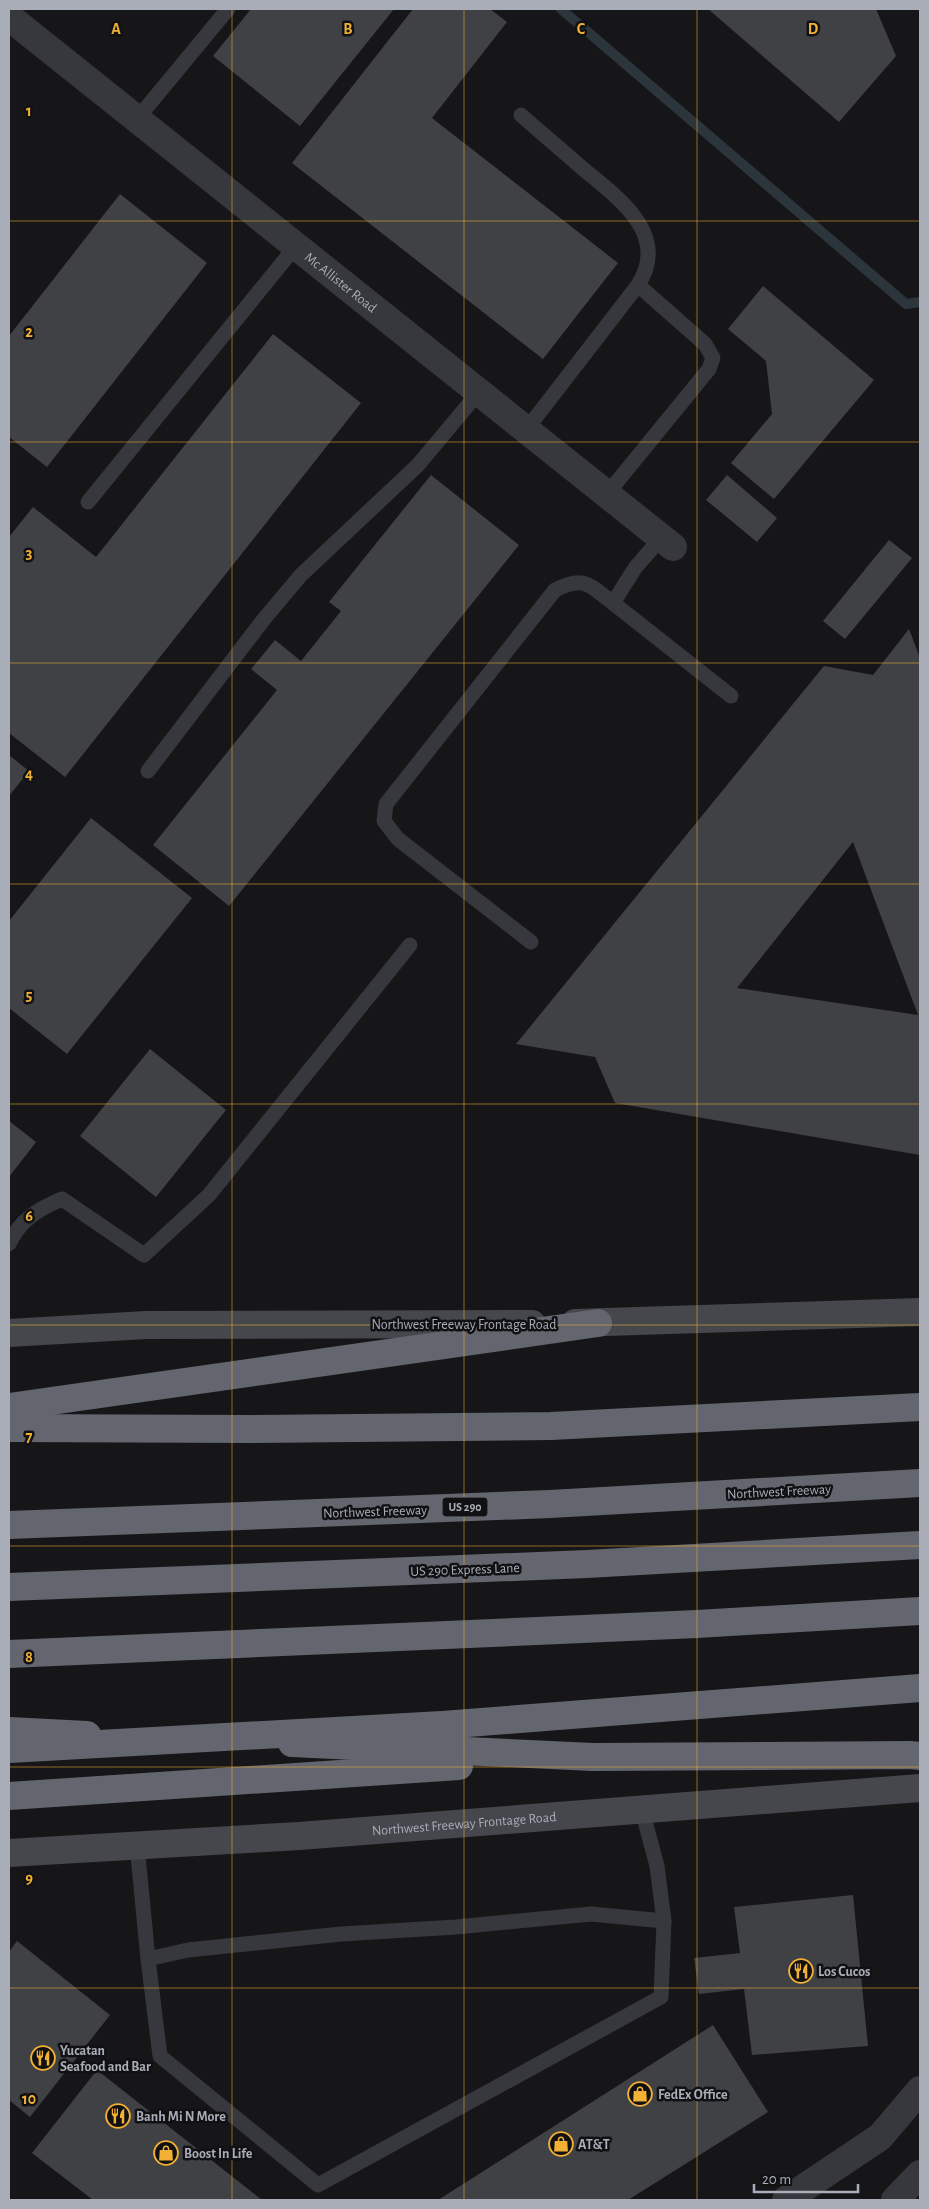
<svg xmlns="http://www.w3.org/2000/svg" width="929" height="2209" viewBox="0 0 929 2209" font-family="'Alegreya Sans',sans-serif">
<style>
.lines{fill:none;stroke-linecap:round;stroke-linejoin:round}
.stream{stroke:#2c353c;stroke-width:10}
.building{fill:#404145;fill-rule:evenodd}
.service{stroke:#37383d;stroke-width:15}
.minor{stroke:#37383d;stroke-width:28}
.tertiary{stroke:#37383d;stroke-width:28}
.secondary{stroke:#45474d;stroke-width:28}
.motorway{stroke:#63666e;stroke-width:28}
.motorway-bridge{stroke:#63666e;stroke-width:28}
.grid{fill:none;stroke:#f2b134;stroke-width:1;stroke-opacity:0.55}
.labels{text-anchor:middle;stroke-width:5;stroke-linejoin:round;paint-order:stroke}
.shield{fill:#111113;stroke:#7b7e86;stroke-width:1}
.shield-label{font-size:12px;font-weight:bold;fill:#a8adb8}
.street-label{font-size:14px;fill:#a8adb8;stroke:#111113}
.poi-label{font-size:14px;font-weight:bold;fill:#a8adb8;stroke:#111113;text-anchor:start}
.grid-label{font-size:16px;text-anchor:middle;font-weight:bold;fill:#f2b134;stroke:#111113;stroke-width:5;stroke-linejoin:round;paint-order:stroke}
</style>
<rect width="100%" height="100%" fill="#161618"/>
<g class="lines">
<path class="stream" d="M561 9 906 304 920 302"/>
</g>
<g class="building">
<path d="M251 9H394L300 126 213 56Z"/>
<path d="M413 9H490L507 22 432 118 618 263 543 359 292 163Z"/>
<path d="M708 9H876L896 56 839 122Z"/>
<path d="M120 194 207 263 47 467 9 437V336Z"/>
<path d="M763 286 874 380 774 499 731 463 772 414 766 361 728 329Z"/>
<path d="M273 334 361 403 65 777 9 733V537L33 507 96 557Z"/>
<path d="M431 475 519 545 229 906 153 845 277 690 251 669 275 640 301 661 341 611 329 602Z"/>
<path d="M727 475 777 518 757 542 706 500Z"/>
<path d="M889 540 912 558 845 639 823 621Z"/>
<path d="M909 629 920 658V1155L615 1103 595 1057 516 1044 824 666 873 675ZM853 842 918 1015 737 988Z"/>
<path d="M9 755 29 771 9 796Z"/>
<path d="M91 818 192 898 67 1054 9 1008V921Z"/>
<path d="M150 1049 226 1110 156 1197 80 1136Z"/>
<path d="M9 1121 36 1142 9 1177Z"/>
<path d="M853 1895 868 2046 752 2055 744 1989 699 1994 694 1958 740 1953 734 1907Z"/>
<path d="M17 1941 110 2015 30 2117 9 2100V1952Z"/>
<path d="M713 2025 768 2112 628 2200H438Z"/>
<path d="M97 2070 262 2200H93L32 2153Z"/>
</g>
<g class="lines">
<g class="service">
<path d="M521 115C541 133 562 150 582 168 617 197 671 234 638 285L526 430"/>
<path d="M137 119 228 9"/>
<path d="M607 494 709 369 713 358 705 344 638 285"/>
<path d="M88 502 296 246"/>
<path d="M613 603 731 696"/>
<path d="M148 771 264 619 301 575 418 465 479 392"/>
<path d="M531 942 398 839 384 821 386 804 555 590C585 575 589 585 613 603L635 568 661 538"/>
<path d="M9 1244C20 1220 38 1209 62 1199L144 1255 209 1195 410 945"/>
<path d="M137 1845 148 1959 160 2056 318 2185 661 1997 664 1921 657 1866 642 1810"/>
<path d="M148 1959 188 1950 341 1934 456 1927 591 1914 664 1921"/>
</g>
<path class="minor" id="s1" d="M9 17 673 547"/>
<g class="tertiary">
<path d="M786 2200 880 2137 920 2090"/>
<path d="M895 2200 920 2174"/>
</g>
<g class="secondary">
<path d="M575 1323 920 1312"/>
<path d="M9 1333 146 1325 532 1324"/>
<path id="s2" d="M9 1853 299 1836 920 1788"/>
</g>
<g class="motorway">
<path d="M9 1407 598 1323"/>
<path d="M9 1428 249 1429 551 1426 920 1407"/>
<path d="M9 1525 550 1504 920 1483"/>
<path d="M9 1587 587 1564 920 1545"/>
<path d="M9 1654 697 1624 920 1611"/>
<path d="M9 1731 87 1735"/>
<path d="M292 1743 593 1757 910 1755 920 1756"/>
<path d="M9 1796 459 1766"/>
</g>
<path class="motorway-bridge" d="M9 1749 442 1725 920 1688"/>
</g>
<path class="grid" d="M232 9V2200M464 9V2200M697 9V2200M9 221H920M9 442H920M9 663H920M9 884H920M9 1104H920M9 1325H920M9 1546H920M9 1767H920M9 1988H920"/>
<defs>
<g id="restaurant-ring" transform="scale(1.25)"><circle r="9.5" fill="#111113" stroke="#f2b134" stroke-width="1.5"/><path d="M-5-6h1v4h1v-4h1v4h1v-4h1v5L-1.5 .5V6h-2V.5L-5-1ZM5-6V6H3V1.5H1.5Q1.5-4 5-6Z" fill="#f2b134"/></g>
<g id="shop-ring" transform="scale(1.25)"><circle r="9.5" fill="#111113" stroke="#f2b134" stroke-width="1.5"/><path d="M-5-2.5h2.3a2.7 3.5 0 0 1 5.4 0H5L5.5 6h-11ZM-1.5-2.5h3a1.5 2.3 0 0 0-3 0Z" fill="#f2b134"/></g>
</defs>
<g fill-rule="evenodd">
<use href="#restaurant-ring" x="801" y="1971"/>
<use href="#restaurant-ring" x="43" y="2058"/>
<use href="#shop-ring" x="640" y="2094"/>
<use href="#restaurant-ring" x="118" y="2116"/>
<use href="#shop-ring" x="561" y="2144"/>
<use href="#shop-ring" x="166" y="2153"/>
</g>
<g class="labels">
<rect class="shield" x="442.5" y="1497.5" width="45" height="19" rx="4"/>
<g class="shield-label">
<text x="465" y="1511">US 290</text>
</g>
<g class="street-label">
<text dy="5" stroke="none"><textPath href="#s1" startOffset="425">Mc Allister Road</textPath></text>
<text x="464" y="1329">Northwest Freeway Frontage Road</text>
<text transform="translate(779 1491) rotate(-3)" y="5">Northwest Freeway</text>
<text transform="translate(375 1511) rotate(-2)" y="5">Northwest Freeway</text>
<text transform="translate(465 1569) rotate(-2)" y="5">US 290 Express Lane</text>
<text dy="5" stroke="none"><textPath href="#s2" startOffset="456">Northwest Freeway Frontage Road</textPath></text>
</g>
<g class="poi-label">
<text x="818" y="1976">Los Cucos</text>
<text x="60" y="2055">Yucatan<tspan x="60" dy="16">Seafood and Bar</tspan></text>
<text x="658" y="2099">FedEx Office</text>
<text x="136" y="2121">Banh Mi N More</text>
<text x="578" y="2149">AT&amp;T</text>
<text x="184" y="2158">Boost In Life</text>
</g>
</g>
<g class="grid-label">
<text x="116" y="34">A</text>
<text x="348" y="34">B</text>
<text x="581" y="34">C</text>
<text x="813" y="34">D</text>
<text x="29" y="116">1</text>
<text x="29" y="337">2</text>
<text x="29" y="558">3</text>
<text x="29" y="779">4</text>
<text x="29" y="1000">5</text>
<text x="29" y="1221">6</text>
<text x="29" y="1442">7</text>
<text x="29" y="1662">8</text>
<text x="29" y="1883">9</text>
<text x="29" y="2104">10</text>
</g>
<rect width="929" height="2209" fill="none" stroke="#a8adb8" stroke-width="20"/>
<path d="M754 2184v8h104v-8" fill="none" stroke="#a8adb8" stroke-width="2.5"/>
<text x="762" y="2184" font-size="15" fill="#a8adb8" stroke="#111113" stroke-width="4" paint-order="stroke">20 m</text>
</svg>
